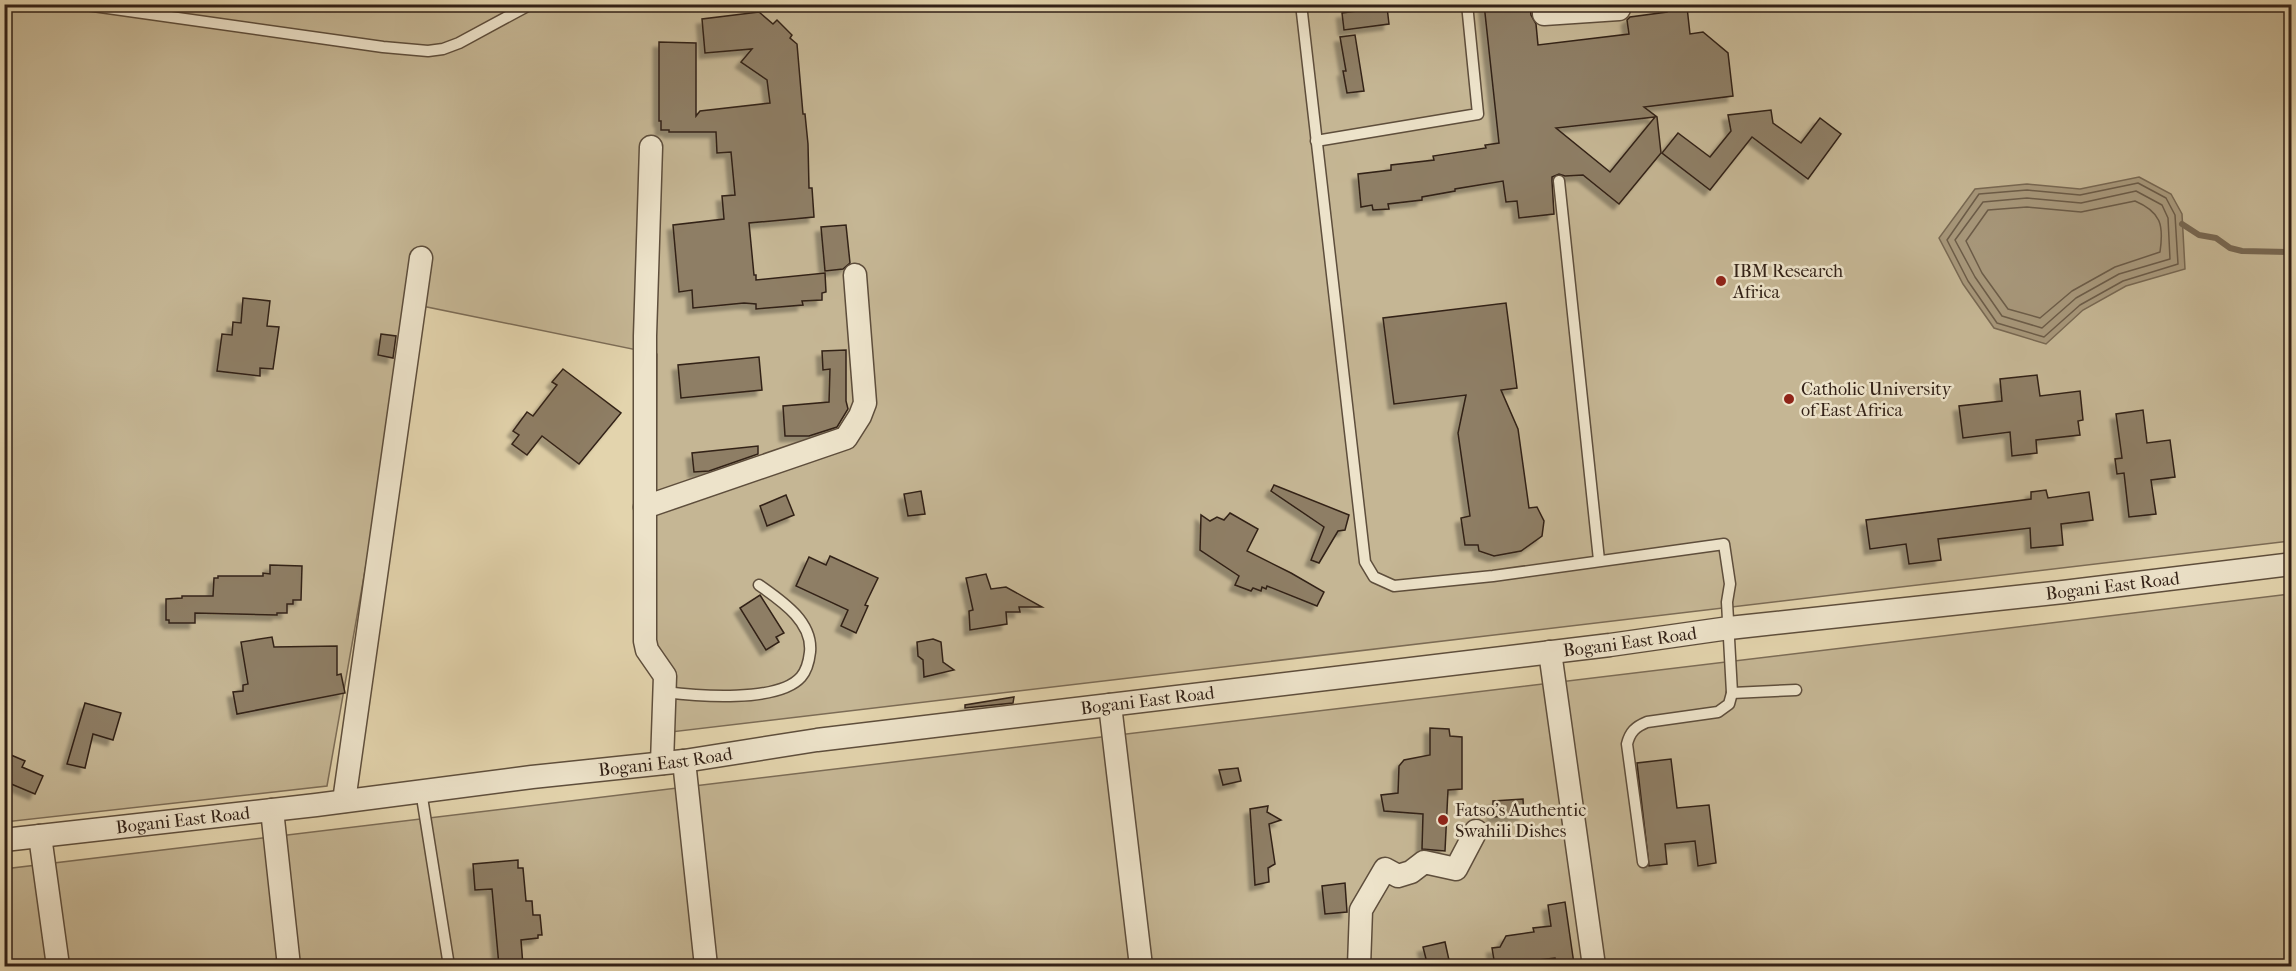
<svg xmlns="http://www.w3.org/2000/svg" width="2296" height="971" viewBox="0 0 2296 971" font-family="'IM FELL French Canon',serif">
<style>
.green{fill:#c5b694;stroke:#7c6c56;stroke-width:1.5}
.water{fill:#a7977a;stroke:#786852;stroke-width:1.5}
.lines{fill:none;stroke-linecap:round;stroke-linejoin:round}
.shore{stroke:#6c5c48;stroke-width:1.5}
.stream{stroke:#786852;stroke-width:6}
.building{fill:#8e7e65;stroke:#322117;stroke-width:1.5;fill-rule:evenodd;filter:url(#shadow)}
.service-casing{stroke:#5e4e3c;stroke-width:13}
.minor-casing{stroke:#5e4e3c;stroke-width:25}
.service{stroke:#ede3ca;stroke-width:10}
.minor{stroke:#ede3ca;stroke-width:22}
.poi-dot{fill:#8f2418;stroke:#ede3ca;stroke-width:2}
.labels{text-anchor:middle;stroke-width:5;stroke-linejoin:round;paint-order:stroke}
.poi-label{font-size:18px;fill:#322117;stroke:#ede3ca;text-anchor:start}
.street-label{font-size:18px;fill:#322117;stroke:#ede3ca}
</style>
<defs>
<filter id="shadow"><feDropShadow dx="-5.5" dy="5.5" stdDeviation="1.5" flood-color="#0004"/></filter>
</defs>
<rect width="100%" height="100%" fill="#e3d4ad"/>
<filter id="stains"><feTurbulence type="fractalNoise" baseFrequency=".00333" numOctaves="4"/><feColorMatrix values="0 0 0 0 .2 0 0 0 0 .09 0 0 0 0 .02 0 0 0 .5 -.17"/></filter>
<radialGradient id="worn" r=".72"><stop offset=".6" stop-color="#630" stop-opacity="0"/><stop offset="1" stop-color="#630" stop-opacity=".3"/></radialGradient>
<g class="green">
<path d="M4 5H2291V541L654 734 657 354 412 304 327 786 5 822Z"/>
<path d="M2291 594V966H5L4 869Z"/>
</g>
<path class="water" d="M2139 177 2171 194 2182 214 2185 269 2126 286 2083 310 2046 344 1994 328 1963 284 1939 238 1975 189 2027 184 2080 189Z"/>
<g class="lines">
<g class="shore">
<path d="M2138 183 2166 198 2175 215 2178 264 2123 281 2080 305 2044 337 1997 323 1968 281 1947 240 1979 194 2027 190 2080 195Z"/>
<path d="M2136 191 2162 205 2168 218 2170 259 2119 274 2076 298 2042 328 2002 316 1975 277 1955 240 1983 202 2027 198 2081 203Z"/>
<path d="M2135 201C2161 212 2164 225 2160 252L2115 267 2072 291 2040 318 2008 309 1982 273 1966 241 1988 210 2027 207 2081 212Z"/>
</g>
<path class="stream" d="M2182 224 2199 235 2216 238 2230 248 2242 251 2292 252"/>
</g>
<g class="building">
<path d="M1484 4H1530L1531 15 1536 24 1538 45 1629 34 1627 20 1630 17 1667 12V9L1687 7 1690 34 1703 32 1728 53 1733 96 1644 107 1657 117 1661 153 1619 204 1583 175 1565 176 1559 174 1552 177V181L1554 214 1519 218 1517 201 1506 202 1503 181 1455 189V191L1422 197V200L1388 204 1389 209 1373 210 1372 205 1361 207 1358 174 1391 170V165L1434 160 1433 156 1486 148 1485 145 1499 143ZM1655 117 1610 172 1556 128Z"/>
<path d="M1387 7 1389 24 1344 30 1342 13Z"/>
<path d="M759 12 773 24 777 20 792 35 790 38 797 44 803 114H805L808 144 809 188H812L814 217 749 223 754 275H756V280L825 273 826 292 822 293V300L802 301 803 305 756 309V304L744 303 693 308 692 290 679 292 673 225 724 219 722 196 735 195 731 152 717 153 716 132H669V130H661V121H659V42L696 43V116L700 111 770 103 767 80 741 62 752 49 705 53 702 19Z"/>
<path d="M1355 35 1364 91 1347 93 1343 71H1346L1340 37Z"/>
<path d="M1771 110 1773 123 1801 143 1820 118 1841 134 1808 179 1752 137 1710 190 1662 153 1678 133 1710 157 1731 131 1728 115Z"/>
<path d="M846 225 850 263 843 269 825 271 821 227Z"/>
<path d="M243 298 270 301 267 326 279 327 273 369 260 368V376L217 371 222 334 232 335 233 322 241 323Z"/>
<path d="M1506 303 1517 388 1501 390 1518 429 1529 508 1537 507 1544 521 1542 536 1521 551 1494 556 1479 551 1478 545H1465L1461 518 1470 516 1458 433 1466 395 1394 404 1383 318Z"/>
<path d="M381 334 396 336 393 358 378 355Z"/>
<path d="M846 350V401L848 409 837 427 809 436H785L783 406 829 402 830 369 823 370 822 351Z"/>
<path d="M759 357 762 390 681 398 678 365Z"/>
<path d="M563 369 621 413 579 464 542 436 527 455 512 444 519 435 513 431 527 412 533 416 557 385 552 382Z"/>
<path d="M2037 375 2040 396 2080 391 2083 420 2078 421 2080 435 2036 440 2037 453 2012 456 2010 432 1963 438 1959 406 2002 401 2000 379Z"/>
<path d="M2143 410 2147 443 2170 440 2175 477 2151 480 2156 514 2129 517 2124 473 2117 474 2115 459 2122 458 2116 414Z"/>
<path d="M758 446V454L709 471 694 472 692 453Z"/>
<path d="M1274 485 1349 515 1345 530 1338 531 1319 563 1311 560 1324 527 1271 491Z"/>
<path d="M2046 490 2048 498 2089 492 2093 520 2061 524 2063 545 2031 548 2030 528 1938 539 1941 560 1909 564 1906 544 1870 549 1866 520 2031 499V492Z"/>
<path d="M921 491 925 514 908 516 904 494Z"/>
<path d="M786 495 794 515 767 526 760 506Z"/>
<path d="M1230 513 1258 529 1247 551 1291 573 1324 592 1317 606 1267 586 1266 589 1262 587 1261 591 1253 588 1251 591 1235 585 1239 576 1200 550 1201 515 1210 521 1217 517 1224 520Z"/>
<path d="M830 556 878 578 865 605 868 606 856 633 841 626 848 610 796 586 809 557 826 565Z"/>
<path d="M270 565 302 566 301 600H293V604H287V613H277V615L195 613V623H169V620H166V599L182 598V596H213L214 578H218V576H263V573L270 574Z"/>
<path d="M986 574 991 589 1006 587 1042 607H1019L1020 612H1006L1007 624 970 630 969 611 973 610 966 578Z"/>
<path d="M760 595 784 633 776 637 779 642 766 650 740 608Z"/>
<path d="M272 637 274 647 337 646V675L341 674 345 693 237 714 233 692 243 691V685L248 684 241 642Z"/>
<path d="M933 639 941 642 943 662 954 670 924 677 923 660 918 656 917 642Z"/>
<path d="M1014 697 1013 703 965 708V705Z"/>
<path d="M85 703 121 713 113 740 93 734 85 768 67 764Z"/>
<path d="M1430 728 1449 729 1450 736 1462 737V789L1448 790 1445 851 1422 849 1423 814 1384 811 1381 795 1398 793 1399 766 1404 760 1430 755Z"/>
<path d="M4 752 25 761 22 767 43 776 35 794 4 781Z"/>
<path d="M1671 759 1677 808 1709 805 1716 863 1698 866 1695 841 1665 844 1667 864 1649 866 1637 763Z"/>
<path d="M1238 768 1241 781 1223 785 1219 770Z"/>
<path d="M1523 799 1524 815 1493 817V801Z"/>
<path d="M1268 806 1267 812 1281 820 1269 824 1275 864 1268 868 1269 882 1255 885 1250 809Z"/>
<path d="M518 860V868H523L526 901H532L533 915H540L542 935H538V938L521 940 523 966H499L492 889 475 890 473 864Z"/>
<path d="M1345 883 1347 912 1325 914 1322 886Z"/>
<path d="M1565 902 1574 964 1557 966 1555 958 1522 962 1513 964V966H1495L1492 948 1500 947 1506 936 1534 932 1533 928 1551 926 1548 905Z"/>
<path d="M1445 942 1449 960 1427 963 1423 947Z"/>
</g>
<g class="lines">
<g class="service-casing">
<g id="service">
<path d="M79 4 383 47 428 51 443 49 459 43 531 4"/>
<path d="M1301 4 1365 562 1374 577 1394 586 1493 576 1724 544 1730 584 1727 602 1732 693 1729 704 1718 712 1647 722C1635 727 1630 732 1627 744L1643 862"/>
<path d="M1316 141 1478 114 1467 4"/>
<path d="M1559 181 1599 560"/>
<path d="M665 692C697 696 778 703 801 677 807 670 809 661 810 652 813 621 780 600 759 585"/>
<path d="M1732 693 1796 690"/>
<path d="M421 791 449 966"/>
</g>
</g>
<g class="minor-casing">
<g id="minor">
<path d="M1544 4V14L1619 9 1618 4"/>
<path d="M651 147 645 336V641L647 650 665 676 662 763"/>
<path d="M645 507 846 438 860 416 865 403 855 275"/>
<path d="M1550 652 1594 966"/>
<path d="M1110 705 1141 966"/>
<path d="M684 761 706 966"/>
<path d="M344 801 421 258"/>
<path d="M272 810 289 966"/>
<path d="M40 836 58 966"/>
<path id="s1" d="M4 840 316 805 532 777 684 761 817 740 1610 645 1729 628 2063 592 2292 564"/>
<path d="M1359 966 1361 910 1385 869 1398 876 1411 872 1424 862 1456 869 1476 831"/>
</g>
</g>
<use href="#service" class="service"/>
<use href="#minor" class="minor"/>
</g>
<g class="poi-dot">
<circle cx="1721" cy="281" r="6"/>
<circle cx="1789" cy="399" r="6"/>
<circle cx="1443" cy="820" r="6"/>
</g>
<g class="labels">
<g class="poi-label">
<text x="1733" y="277">IBM Research<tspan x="1733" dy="21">Africa</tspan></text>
<text x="1801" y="395">Catholic University<tspan x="1801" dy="21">of East Africa</tspan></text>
<text x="1455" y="816">Fatso's Authentic<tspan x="1455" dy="21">Swahili Dishes</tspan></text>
</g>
<g class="street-label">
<text dy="6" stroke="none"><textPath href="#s1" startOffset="2124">Bogani East Road</textPath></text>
<text dy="6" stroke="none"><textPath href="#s1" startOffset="1638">Bogani East Road</textPath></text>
<text dy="6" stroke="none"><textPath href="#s1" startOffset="1152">Bogani East Road</textPath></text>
<text dy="6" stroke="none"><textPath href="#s1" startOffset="666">Bogani East Road</textPath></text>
<text dy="6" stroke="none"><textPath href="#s1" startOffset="180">Bogani East Road</textPath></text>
</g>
</g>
<rect width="2296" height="971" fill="none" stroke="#e3d4ad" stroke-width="24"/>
<rect x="6" y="6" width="2284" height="959" fill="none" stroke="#322117" stroke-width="3"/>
<rect x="12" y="12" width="2272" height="947" fill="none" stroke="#322117" stroke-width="1.5"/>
<rect width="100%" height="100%" filter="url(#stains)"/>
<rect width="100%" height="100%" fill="url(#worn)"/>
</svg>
